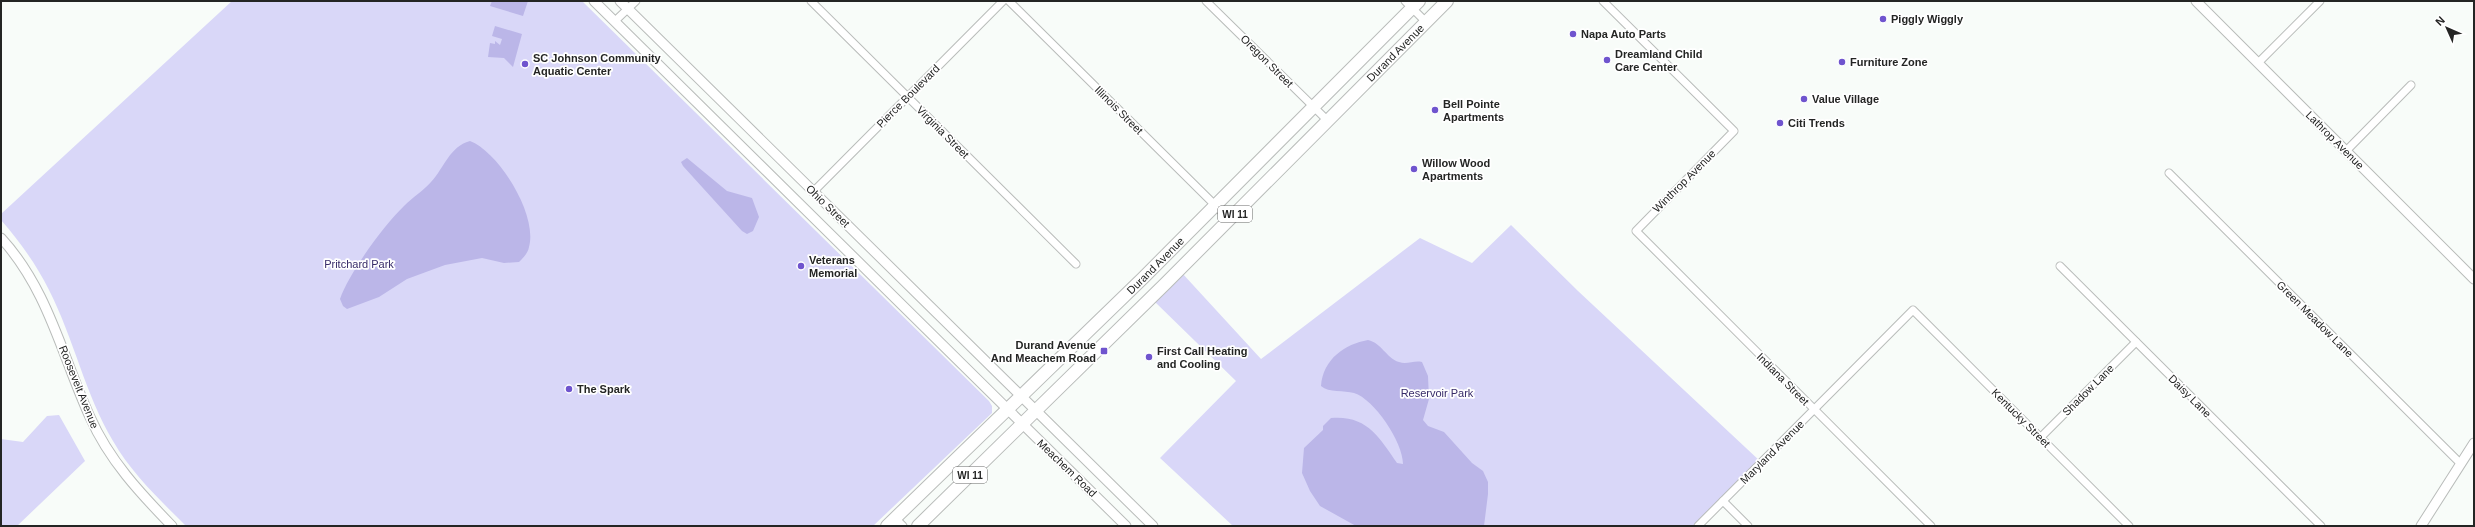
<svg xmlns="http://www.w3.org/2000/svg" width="2475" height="527" viewBox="0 0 2475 527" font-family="Arial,sans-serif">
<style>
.green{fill:#d9d7f8}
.water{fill:#bbb6e8}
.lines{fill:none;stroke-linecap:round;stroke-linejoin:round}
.minor-casing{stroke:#b9bcba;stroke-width:9}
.tertiary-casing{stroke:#b9bcba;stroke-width:11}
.primary-casing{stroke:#b9bcba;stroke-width:14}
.minor{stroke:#fff;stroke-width:7}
.tertiary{stroke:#fff;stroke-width:9}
.primary{stroke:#fff;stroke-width:12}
.poi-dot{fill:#6f54ce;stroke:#fff;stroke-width:1.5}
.labels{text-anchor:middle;stroke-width:3.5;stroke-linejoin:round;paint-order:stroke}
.shield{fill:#fff;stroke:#666;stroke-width:1}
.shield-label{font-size:10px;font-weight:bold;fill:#242524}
.poi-label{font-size:11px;font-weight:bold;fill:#242524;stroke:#fff;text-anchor:start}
.street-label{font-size:11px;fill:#242524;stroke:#fff}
.park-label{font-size:11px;fill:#382c69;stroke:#fff}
</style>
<rect width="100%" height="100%" fill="#f8fcf9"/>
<g class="green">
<path d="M232 1H582L989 401 992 406V413L873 526H186C160 500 132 474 113 441 85 394 74 339 49 290 36 264 20 242 1 220V214Z"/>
<path d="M1511 225 1578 291 1761 462 1698 526H1233L1160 458 1236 381 1155 302 1182 273 1261 359 1420 238 1472 263Z"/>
<path d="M59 415 85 461 17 526H1V439L23 442 47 416Z"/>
</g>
<g class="water">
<path d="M492 1H528L523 16 490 6Z"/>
<path d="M495 26 522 34 513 67 504 58 488 57 490 43 495 44V41L500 45 502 39 492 36Z"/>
<path d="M470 141C499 152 538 215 529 247 528 253 523 258 519 262L504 263 482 258 445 265 407 279 379 297 347 309 343 306 340 299C349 273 384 225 404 206 413 197 423 191 431 182 445 167 449 147 470 141Z"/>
<path d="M687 158 727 191 752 198 759 217 753 231 747 234 742 231 683 166 681 162Z"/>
<path d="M1368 340C1382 343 1386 358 1399 362 1407 365 1414 360 1422 362L1428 376 1429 399 1423 420 1428 426 1444 432 1472 463 1483 471 1488 482V494L1484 526H1356L1320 506 1310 491 1302 473 1304 448 1323 430V426L1331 418C1367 415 1379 437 1397 463L1403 464C1403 442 1374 399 1354 393 1344 390 1329 393 1321 386 1323 359 1345 344 1368 340Z"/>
</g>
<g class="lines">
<g class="minor-casing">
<g id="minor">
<path d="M811 1 1076 264"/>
<path d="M1009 1 1229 219"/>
<path d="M1206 1 1328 121"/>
<path d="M1405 1 1426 22"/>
<path d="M1603 1 1734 131 1636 231 1931 526"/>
<path d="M615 21 636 1"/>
<path d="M2258 63 2320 1"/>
<path d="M2346 151 2411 85"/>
<path d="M2169 173 2461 464"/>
<path d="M813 192 1003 1"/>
<path d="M2060 266 2321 526"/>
<path d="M2040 438 2136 342"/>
<path d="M1723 501 1748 526"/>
<path d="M895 518 903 526"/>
<path d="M1698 526 1913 310 2129 526"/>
</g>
</g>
<g class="tertiary-casing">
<g id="tertiary">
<path d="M594 1 1126 526"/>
<path d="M620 1 1153 526"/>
<path d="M2196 1 2474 279"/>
<path d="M1 238C48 289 62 356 90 417 109 460 140 493 172 526"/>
<path d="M2421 526 2474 443"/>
</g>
</g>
<g class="primary-casing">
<g id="primary">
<path id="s1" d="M887 526 1143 278 1419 1"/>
<path id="s2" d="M918 526 1165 284 1447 1"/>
</g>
</g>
<use href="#minor" class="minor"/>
<use href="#tertiary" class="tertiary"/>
<use href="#primary" class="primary"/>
</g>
<g class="poi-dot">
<circle cx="1883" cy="19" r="4"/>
<circle cx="1573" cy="34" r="4"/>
<circle cx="1607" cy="60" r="4"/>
<circle cx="1842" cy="62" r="4"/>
<circle cx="525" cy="64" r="4"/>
<circle cx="1804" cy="99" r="4"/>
<circle cx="1435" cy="110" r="4"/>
<circle cx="1780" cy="123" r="4"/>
<circle cx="1414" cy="169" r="4"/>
<circle cx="801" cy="266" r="4"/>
<rect x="1100" y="347" width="8" height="8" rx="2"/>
<circle cx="1149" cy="357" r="4"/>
<circle cx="569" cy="389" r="4"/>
</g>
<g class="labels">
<g class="shield">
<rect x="1218" y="206" width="34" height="16" rx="3"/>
<rect x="953" y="467" width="34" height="16" rx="3"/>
</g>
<g class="shield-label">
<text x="1235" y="218">WI 11</text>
<text x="970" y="479">WI 11</text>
</g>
<g class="poi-label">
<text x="1891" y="23">Piggly Wiggly</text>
<text x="1581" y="38">Napa Auto Parts</text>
<text x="1615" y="58">Dreamland Child<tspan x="1615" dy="13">Care Center</tspan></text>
<text x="533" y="62">SC Johnson Community<tspan x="533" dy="13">Aquatic Center</tspan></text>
<text x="1850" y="66">Furniture Zone</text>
<text x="1812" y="103">Value Village</text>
<text x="1443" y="108">Bell Pointe<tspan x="1443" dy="13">Apartments</tspan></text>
<text x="1788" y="127">Citi Trends</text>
<text x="1422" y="167">Willow Wood<tspan x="1422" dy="13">Apartments</tspan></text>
<text x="809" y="264">Veterans<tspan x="809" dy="13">Memorial</tspan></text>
<text x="1096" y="349" text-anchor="end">Durand Avenue<tspan x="1096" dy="13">And Meachem Road</tspan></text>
<text x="1157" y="355">First Call Heating<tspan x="1157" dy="13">and Cooling</tspan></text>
<text x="577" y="393">The Spark</text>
</g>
<g class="street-label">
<text dy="4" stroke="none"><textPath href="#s2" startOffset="672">Durand Avenue</textPath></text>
<text transform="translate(1267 61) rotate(45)" y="4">Oregon Street</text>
<text transform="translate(908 96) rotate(-45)" y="4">Pierce Boulevard</text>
<text transform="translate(1119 110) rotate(45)" y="4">Illinois Street</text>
<text transform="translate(943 132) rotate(45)" y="4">Virginia Street</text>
<text transform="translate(2335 140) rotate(45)" y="4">Lathrop Avenue</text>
<text transform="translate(1684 181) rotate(-45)" y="4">Winthrop Avenue</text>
<text transform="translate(828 206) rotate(44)" y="4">Ohio Street</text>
<text dy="4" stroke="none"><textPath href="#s1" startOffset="374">Durand Avenue</textPath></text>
<text transform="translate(2315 319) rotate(45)" y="4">Green Meadow Lane</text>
<text transform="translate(1783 379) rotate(45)" y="4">Indiana Street</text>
<text transform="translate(79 387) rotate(68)" y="4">Roosevelt Avenue</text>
<text transform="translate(2088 390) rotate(-45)" y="4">Shadow Lane</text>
<text transform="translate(2190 396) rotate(45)" y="4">Daisy Lane</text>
<text transform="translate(2021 418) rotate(45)" y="4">Kentucky Street</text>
<text transform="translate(1772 452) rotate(-45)" y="4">Maryland Avenue</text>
<text transform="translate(1067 468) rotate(44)" y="4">Meachem Road</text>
</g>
<g class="park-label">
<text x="359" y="268">Pritchard Park</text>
<text x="1437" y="397">Reservoir Park</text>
</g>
</g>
<rect width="2475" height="527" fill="none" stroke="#242524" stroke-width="4"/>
<g transform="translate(2447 28) rotate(315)" stroke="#ffffff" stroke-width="3" paint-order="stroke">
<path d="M0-3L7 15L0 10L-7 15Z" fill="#242524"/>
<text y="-6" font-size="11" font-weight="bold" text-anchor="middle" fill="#242524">N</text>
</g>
</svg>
